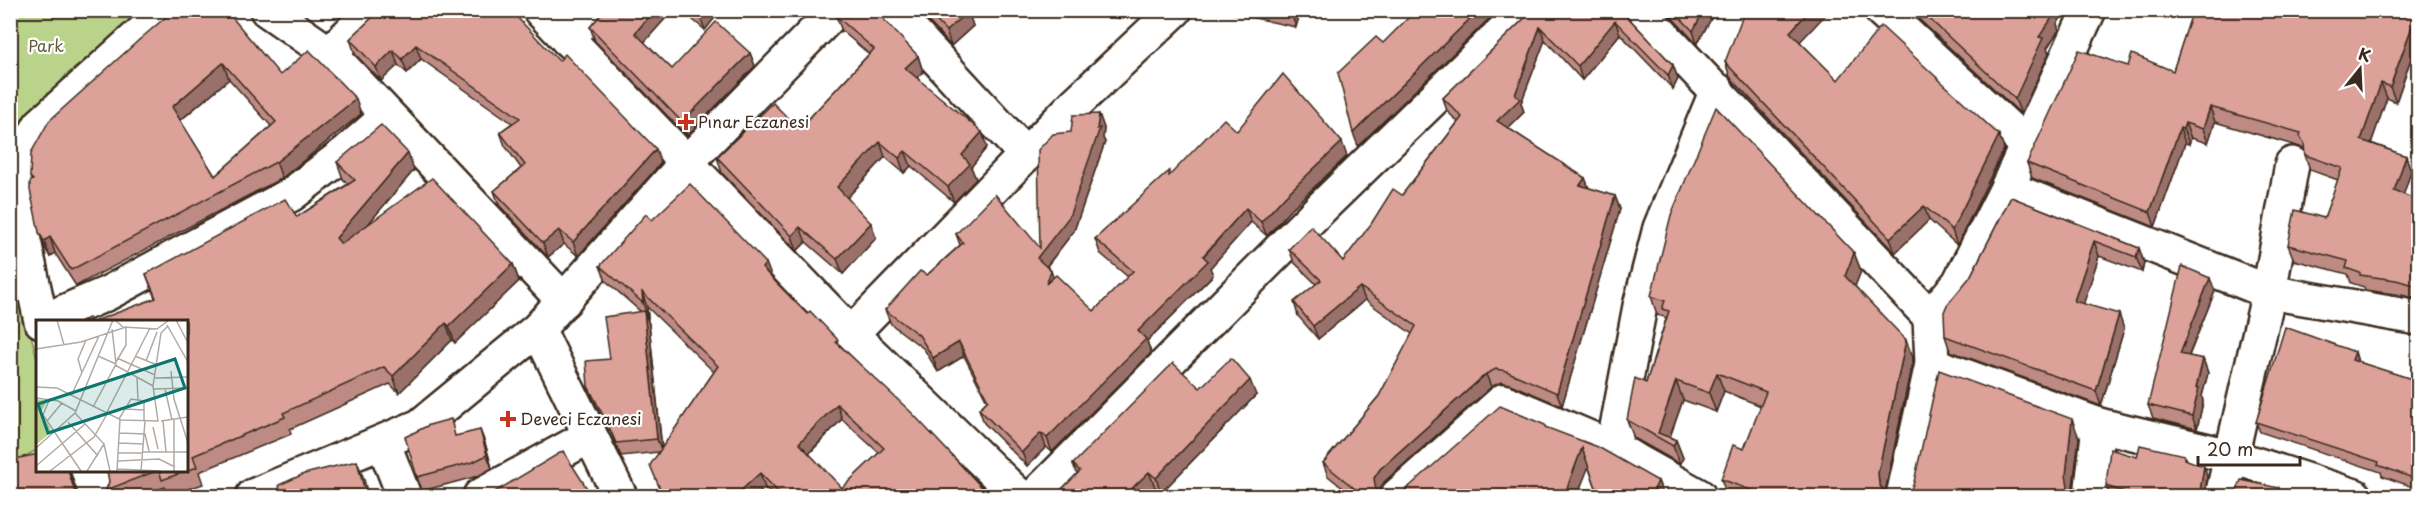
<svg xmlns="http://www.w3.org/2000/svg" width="2429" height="507" viewBox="0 0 2429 507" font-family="'Playpen Sans',sans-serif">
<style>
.green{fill:#bad38a;stroke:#7a7e54;stroke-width:1.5}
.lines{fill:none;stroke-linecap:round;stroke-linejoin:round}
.minor-casing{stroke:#3b2a1e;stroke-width:38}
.minor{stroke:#fff;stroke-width:33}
.wall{fill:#bd8b84;stroke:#3b2a1e;stroke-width:1.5;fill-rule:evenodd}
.shaded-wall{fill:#9a716b;stroke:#3b2a1e;stroke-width:1.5}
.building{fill:#dca299;stroke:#3b2a1e;stroke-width:1.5;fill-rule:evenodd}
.poi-dot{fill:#c8321e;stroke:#fff;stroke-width:2}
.labels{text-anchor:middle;stroke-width:4.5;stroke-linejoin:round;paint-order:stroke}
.park-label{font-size:16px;fill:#615d3e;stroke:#fff}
.poi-label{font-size:16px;fill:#3b2a1e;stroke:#fff;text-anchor:start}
.inset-road{fill:none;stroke:#b1aaa5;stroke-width:1.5}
.view{fill:#0f766e;fill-opacity:0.15;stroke:#0f766e;stroke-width:3}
.inset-edge{fill:none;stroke:#3b2a1e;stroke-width:3}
</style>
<rect width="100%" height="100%" fill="#fff"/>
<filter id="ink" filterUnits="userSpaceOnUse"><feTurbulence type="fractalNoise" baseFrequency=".0167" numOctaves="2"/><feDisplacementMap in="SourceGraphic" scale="12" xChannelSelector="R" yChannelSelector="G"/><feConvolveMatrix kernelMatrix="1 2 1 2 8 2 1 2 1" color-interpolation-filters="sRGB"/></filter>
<g filter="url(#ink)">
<g class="green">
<path d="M11 11H147L66 75 11 146Z"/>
<path d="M10 254 38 362 37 450 11 464Z"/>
</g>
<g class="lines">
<g class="minor-casing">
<g id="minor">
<path d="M267 10 329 53 564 301"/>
<path d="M540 10 851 334 1019 496"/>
<path d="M892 10 1026 155"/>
<path d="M1639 10 1930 317"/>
<path d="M1881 10 2027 145"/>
<path d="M567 39 594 10"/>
<path d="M329 53 374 10"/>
<path d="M2007 188 2269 292 2418 318"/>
<path d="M41 321 17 208 18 164 40 125 167 10"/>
<path d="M43 321 108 293 292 194 348 151 388 116"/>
<path d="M538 329 620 496"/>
<path d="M851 334 1076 103 1175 10"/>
<path d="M1932 364 2099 425 2230 456 2355 496"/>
<path d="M383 442 404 496"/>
<path d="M1613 448 1640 306 1660 228 1717 90"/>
<path d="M88 470 97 496"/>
<path d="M253 496 420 426 538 329 686 163 836 10"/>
<path d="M480 496 590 436"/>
<path d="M1035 496 1321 208 1525 10"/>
<path d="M1397 496 1503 401 1613 448 1699 496"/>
<path d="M1903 496 1932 364 1930 317 1959 283 2007 188 2089 10"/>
<path d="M2091 496 2099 425"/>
<path d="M2222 496 2269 292 2292 164"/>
</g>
</g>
<use href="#minor" class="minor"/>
</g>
<g class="wall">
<path d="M380 10 661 163 578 256 564 244 548 257 499 205 494 191 521 168 505 146 500 132 512 123 421 59 407 73 398 65 381 81 355 54 350 39Z"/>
<path d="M605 10H673L644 42 672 69 750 53 755 66 687 136 595 41 590 27Z"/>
<path d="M681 10H721L705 30Z"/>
<path d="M918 10 968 11 973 26 951 46Z"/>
<path d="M1096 10H1121L1120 19Z"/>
<path d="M1217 10H1301L1296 27Z"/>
<path d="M1533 10H1621L1673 65 1678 79 1673 89 1620 34 1582 80 1545 40 1521 103 1524 112 1508 128 1585 178 1589 188 1615 196 1620 209 1562 406 1510 384 1501 382 1491 387 1384 482 1379 491 1380 496H1353L1328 476 1323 463 1379 396 1412 334 1365 300 1318 339 1298 316 1294 302 1316 284 1294 262 1289 249 1343 261 1402 195 1458 122 1447 111 1443 98Z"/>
<path d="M1665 10H1716L1697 44Z"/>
<path d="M1909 10H2066L2057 24 2059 30 2047 48 2049 53 2021 114Z"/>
<path d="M2170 10H2418V38L2396 102 2387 98 2371 143 2406 156 2411 171 2403 195 2418 200V299L2402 295 2365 290 2364 287 2351 283 2348 274 2294 260 2288 245 2324 218 2338 180 2310 170 2305 155 2304 148 2215 122 2208 143 2191 138 2189 144 2185 143 2155 227 2032 178 2027 163 2128 66 2173 71 2191 17Z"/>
<path d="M836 16 918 56 923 72 917 78 987 147 971 167 976 179 954 202 911 166 904 173 885 157 847 198 876 238 843 274 806 242 797 251 722 173 717 157 799 129 869 54 842 31Z"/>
<path d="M139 40 280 75 356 99 361 114 282 178 76 286 55 253 50 257 45 248 39 232 32 181 30 177ZM229 79 271 126 215 176 180 121Z"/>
<path d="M1800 42 1838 80 2004 149 1957 245 1929 220 1895 253 1730 77 1725 62Z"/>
<path d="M1099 114 1104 128 1103 138 1105 142 1074 231 1047 266 1051 271 1053 278 1094 311 1128 277 1100 253 1095 239 1171 174 1237 131 1347 156 1290 210 1267 236 1251 222 1210 268 1213 275 1147 341 1151 353 1052 452 1046 447 1027 466 984 423 979 409 987 401 964 356 938 372 924 349 891 324 885 310 927 275 960 245 956 234 1040 248 1071 132Z"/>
<path d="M408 153 414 170 366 226 513 264 519 281 455 343 452 340 399 393 390 384 290 429 291 434 199 472 203 484 168 496 165 487 140 496H108L106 490 109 482 155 298 146 274 297 217 348 184 343 179 337 162Z"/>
<path d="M2011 197 2139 248 2144 263 2142 272 2099 256 2083 304 2124 329 2101 406 1950 351 1945 336 1970 277Z"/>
<path d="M652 220 766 263 771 278 840 345 990 496H773L765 488 659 452 621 456 610 430H608L593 399 588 386 610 359 641 312 606 281 600 266ZM647 307 714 372 662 448 649 324 646 316 648 318ZM842 419 879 453 842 488 809 454Z"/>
<path d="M1854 253 1861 271 1855 286 1913 358 1885 492 1893 496 1901 495 2079 438 2072 494 2073 496H1727L1721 479 1744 449 1761 406 1724 391 1716 412 1683 400 1670 437 1676 440 1683 458 1680 464 1634 438 1627 420 1646 383 1666 319 1665 317 1657 315 1651 296Z"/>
<path d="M2215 291 2189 356 2203 359 2208 373 2202 396 2203 402 2197 429 2153 418 2148 405Z"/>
<path d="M2355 352 2358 362 2418 381V489L2382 476 2381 472 2260 432 2256 422Z"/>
<path d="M1200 388 1256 395 1161 493 1155 487 1144 496H1055L1077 474 1073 464Z"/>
<path d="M1546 428 1658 481 1664 496H1599L1588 466 1577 496H1403L1402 493Z"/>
<path d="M480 430 485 443 492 468 478 476 422 491 417 477Z"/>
<path d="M2184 455 2186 459 2207 476 2205 496H2110L2106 486 2137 457Z"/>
</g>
<g class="shaded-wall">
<path d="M655 10H673L640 47 635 33Z"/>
<path d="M705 10H721L705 30 700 16Z"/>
<path d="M1117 10H1121L1120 19Z"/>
<path d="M1294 10H1301L1296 27 1292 16Z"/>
<path d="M1479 10H1498L1358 146 1353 133Z"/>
<path d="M1704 10H1716L1697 44 1693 31Z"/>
<path d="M1810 10H1830L1795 47 1790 32Z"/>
<path d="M2051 10H2066L2057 24 2059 30 2047 48 2049 53 2021 114 2015 99 2039 37Z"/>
<path d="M2418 10V38L2396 102 2390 87Z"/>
<path d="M968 11 973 26 951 46 946 31Z"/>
<path d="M1615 21 1620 34 1582 80 1578 66Z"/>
<path d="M1540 27 1545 40 1521 103 1524 112 1502 134 1497 121 1515 95Z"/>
<path d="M416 45 421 59 407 73 402 59Z"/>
<path d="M393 50 398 65 381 81 376 67Z"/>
<path d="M750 53 755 66 687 136 682 122Z"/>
<path d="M918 56 923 72 911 83 905 68Z"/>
<path d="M223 63 229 79 177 123 172 107Z"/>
<path d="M1673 65 1678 79 1673 89 1668 75Z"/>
<path d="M2381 83 2387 98 2367 155 2361 140Z"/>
<path d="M356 99 361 114 282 178 276 162Z"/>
<path d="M2210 107 2215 122 2208 143 2203 129Z"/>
<path d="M1099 114 1104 128 1103 138 1105 142 1074 231 1042 272 1037 258 1097 129Z"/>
<path d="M2185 123 2191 138 2189 144 2183 129Z"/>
<path d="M2180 128 2185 143 2155 227 2150 212Z"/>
<path d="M982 132 987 147 971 167 976 179 954 202 948 187 962 155Z"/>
<path d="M1999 135 2004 149 1957 245 1952 230Z"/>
<path d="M880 142 885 157 842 203 837 187Z"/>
<path d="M1342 142 1347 156 1290 210 1267 236 1261 222 1285 196Z"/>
<path d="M656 149 661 163 578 256 573 242Z"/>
<path d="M905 151 911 166 904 173 899 158Z"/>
<path d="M408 153 414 170 342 255 336 238Z"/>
<path d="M2406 156 2411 171 2400 206 2394 191Z"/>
<path d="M1585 178 1590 191 1580 185Z"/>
<path d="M1615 196 1620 209 1562 406 1557 393Z"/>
<path d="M1924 206 1929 220 1895 253 1890 238Z"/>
<path d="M1246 208 1251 222 1210 268 1213 275 1147 341 1151 353 1052 452 1047 438 1138 331Z"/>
<path d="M871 223 876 238 843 274 837 259Z"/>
<path d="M800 227 806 242 797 251 792 236Z"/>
<path d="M559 230 564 244 548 257 543 243Z"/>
<path d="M50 237 55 253 50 257 44 241Z"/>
<path d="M2094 241 2099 256 2080 315 2074 301Z"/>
<path d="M2139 248 2144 263 2142 272 2136 257Z"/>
<path d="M1854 253 1861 271 1852 294 1845 276Z"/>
<path d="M766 263 772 278 762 268Z"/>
<path d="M513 264 519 281 455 343 449 326Z"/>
<path d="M1051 271 1056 285 1046 284Z"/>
<path d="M2210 278 2215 291 2184 367 2180 354Z"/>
<path d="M1360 287 1365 300 1318 339 1313 326Z"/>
<path d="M642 292 647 307 648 318 643 303Z"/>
<path d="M644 311 649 324 662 452 657 439Z"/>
<path d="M2119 314 2124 329 2101 406 2096 391Z"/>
<path d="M446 323 452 340 399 393 393 376Z"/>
<path d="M1906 340 1913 358 1885 492 1879 484 1878 473Z"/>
<path d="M959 342 964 356 938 372 933 358Z"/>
<path d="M2355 352 2358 363 2352 360Z"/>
<path d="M2203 359 2208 373 2202 396 2203 402 2197 429 2192 416 2196 388Z"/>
<path d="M1717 373 1724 391 1716 412 1709 393Z"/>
<path d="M1486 374 1491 387 1384 482 1379 491 1380 496H1371L1374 478 1380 469Z"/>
<path d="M1250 380 1256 395 1161 493 1156 478Z"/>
<path d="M1676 381 1683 400 1668 442 1658 433Z"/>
<path d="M837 404 842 419 804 458 799 443Z"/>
<path d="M2072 419 2079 438 2072 494 2073 496H2066V475Z"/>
<path d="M480 430 485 443 492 468 487 455Z"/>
<path d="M1041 433 1046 447 1027 466 1022 452Z"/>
<path d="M1676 440 1683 458 1680 464 1673 446Z"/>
<path d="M1582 448 1589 466 1577 496H1564Z"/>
<path d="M357 461 364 479 368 496H366Z"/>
<path d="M2204 466 2207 476 2205 496H2202L2200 491Z"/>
<path d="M1149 472 1155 487 1144 496H1124Z"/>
<path d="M760 473 765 488 756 496H735Z"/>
<path d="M1658 481 1664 496H1651Z"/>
<path d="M2279 488 2282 496H2277Z"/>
</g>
<g class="building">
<path d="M174 10H226L280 75 309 50 356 99 276 162 71 270 50 237 44 241 39 232 30 190V182L33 180 30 177 31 153 49 121 139 40ZM223 63 276 122 215 176 172 107Z"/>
<path d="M380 10H510L559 61 565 54 656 149 573 242 559 230 543 243 494 191 525 165 500 132 520 118 416 45 402 59 393 50 376 67 350 39Z"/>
<path d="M605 10H655L635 33 672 69 716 22 750 53 682 122 590 27Z"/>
<path d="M693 10H705L700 16Z"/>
<path d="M841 10H875L918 56 905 68 982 132 962 155 970 164 948 187 905 151 899 158 880 142 837 187 871 223 837 259 800 227 792 236 717 157 773 103 799 129 874 49 836 16Z"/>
<path d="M926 10H968V11L946 31Z"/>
<path d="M1266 10H1294L1292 16Z"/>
<path d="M1416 10H1479L1353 133 1338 73 1376 37 1383 43Z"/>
<path d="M1533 10H1621L1673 65 1668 75 1615 21 1578 66 1540 27 1515 95 1520 99 1497 121 1585 178 1580 185 1615 196 1557 393 1506 371 1496 369 1486 374 1380 469 1374 478 1376 491 1371 496H1364L1323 463 1379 396 1416 326 1360 287 1313 326 1294 302 1321 280 1289 249 1311 226 1343 261 1371 224 1393 189 1402 195 1462 117 1443 98Z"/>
<path d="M1673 10H1704L1693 31Z"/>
<path d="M1745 10H1810L1790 32 1838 80 1881 26 1999 135 1952 230 1924 206 1890 238 1725 62Z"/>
<path d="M1920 10H2051L2050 12 2054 15 2039 37 2043 38 2015 99Z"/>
<path d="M2193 10H2418L2390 87 2381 83 2361 140 2406 156 2394 191 2418 200V286L2396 280 2360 275V273L2346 268 2348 261 2288 245 2295 210 2324 218 2342 168 2305 155 2304 143 2300 136 2301 133 2210 107 2203 129 2185 123 2183 129 2180 128 2150 212 2027 163 2079 50 2128 66 2132 54 2173 71Z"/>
<path d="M1283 74 1342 142 1285 196 1261 222 1246 208 1203 256 1208 261 1138 331 1146 339 1047 438 1041 433 1022 452 979 409 988 400 959 342 933 358 919 335 885 310 920 271 927 275 963 243 956 234 995 194 1040 248 1038 150 1053 134 1071 132 1073 115 1099 114 1097 129 1100 128 1069 217 1037 258 1051 271 1046 284 1056 275 1094 311 1133 271 1095 239 1169 171V176L1224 119 1237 131Z"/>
<path d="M1716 107 1854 253 1845 276 1906 340 1878 473 1879 484 1884 492 1893 496 1901 495 1910 491 1914 482 1939 370 2072 419 2066 475 2068 486 2066 496H1766L1721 479 1733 445 1744 449 1766 392 1717 373 1709 393 1676 381 1658 433 1676 440 1673 446 1627 420 1635 378 1646 383 1669 311 1662 309 1665 301 1651 296 1671 215Z"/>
<path d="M381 125 408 153 336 238 341 244 432 178 513 264 449 326 446 323 393 376 384 367 283 413 285 417 193 456 197 467 162 480 159 470 106 490 109 482 107 470H186V321H95L156 298 146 274 285 199 297 217 355 180 337 162Z"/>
<path d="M690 184 766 263 762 268 807 314 810 311 838 340 836 342 912 413 990 496H782L760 473 735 496H663L650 465 718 366 642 292 643 303 600 266 646 214 652 220ZM837 404 884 448 842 488 799 443Z"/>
<path d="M2011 197 2139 248 2136 257 2094 241 2074 301 2119 314 2096 391 1945 336 1944 312 1947 305 1970 277Z"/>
<path d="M2182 266 2210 278 2180 354 2203 359 2196 388H2199L2192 416 2148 405Z"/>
<path d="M644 311 657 439 616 443 609 427 616 423 614 416 604 417 588 386 586 361 610 359 604 317Z"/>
<path d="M89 318 90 321H80Z"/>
<path d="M2285 327 2355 352 2352 360 2418 381V480L2378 465 2379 462 2256 422Z"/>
<path d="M1231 358 1250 380 1156 478 1149 472 1124 496H1055L1080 471 1073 464 1173 363 1200 388Z"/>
<path d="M1500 406 1545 425V427L1598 447 1658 481 1651 496H1599L1582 448 1564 496H1416L1402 493Z"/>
<path d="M451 419 455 436 480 430 487 455 473 462 417 477 405 437 429 425Z"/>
<path d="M2140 445 2184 455V459L2204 466 2200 491 2204 496H2129L2130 494 2106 486 2110 449 2137 457Z"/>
<path d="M563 451 592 496H488Z"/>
<path d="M38 454V470H68L74 489 80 496H17L10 473V460Z"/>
<path d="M357 461 366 496H281L279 485 304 474Z"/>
<path d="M2241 480 2279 488 2277 496H2235Z"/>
</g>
</g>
<g class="poi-dot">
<path d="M683 113h6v6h6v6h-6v6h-6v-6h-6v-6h6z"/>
<path d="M505 410h6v6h6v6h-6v6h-6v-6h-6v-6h6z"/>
</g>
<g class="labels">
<g class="park-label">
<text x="46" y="52">Park</text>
</g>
<g class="poi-label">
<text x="698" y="128">Pınar Eczanesi</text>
<text x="520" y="425">Deveci Eczanesi</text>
</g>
</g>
<g transform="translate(36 320)">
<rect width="152" height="152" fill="#fff"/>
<path d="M0 79 11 81 5 92 14 108 13 114 1 124Z" fill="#bad38a"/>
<path class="inset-road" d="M21 0 28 25M79 0 87 7 121 9 133 0M140 0 152 23M131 5 152 42M0 29 45 22 90 7V25L80 42M62 36 80 44M99 36 121 45M81 38 119 55M110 41 121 12M79 45 117 66M135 51 138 79 152 123M46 53 42 39 50 20M101 58 102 80M119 58 152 57M0 67 21 68 85 100 122 101 117 66 125 13 132 6M118 69 152 68M129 69 136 100M35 76 63 16M0 78 22 81 40 91M14 78 7 95 45 151M57 87 80 44 76 9M89 89 108 90M39 93 68 124 51 151M70 94 114 8M83 99 95 79 108 81V101M11 101 26 83M125 101 152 97M127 101 130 132M32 102 62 136M117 107 122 129M83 113 109 114 113 131M83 123 107 124M68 124 74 151M0 125V146M0 128 39 93 77 0M107 132H152M82 133H107M82 141 123 139 139 147M0 146 49 104M81 149 125 151M14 151 58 117 71 94M81 151 84 99M105 151 109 101M138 151V100"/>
<path class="view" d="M139 39 149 68 12 113 2 84Z"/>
<rect width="152" height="152" class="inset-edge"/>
</g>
<rect width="2429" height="507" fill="none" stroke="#fff" stroke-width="36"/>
<rect x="18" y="18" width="2393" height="471" fill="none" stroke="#3b2a1e" stroke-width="2" filter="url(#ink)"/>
<g transform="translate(2360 69) rotate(18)" stroke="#ffffff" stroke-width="4.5" paint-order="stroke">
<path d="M0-4.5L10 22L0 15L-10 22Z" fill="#3b2a1e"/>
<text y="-9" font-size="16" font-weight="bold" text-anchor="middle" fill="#3b2a1e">K</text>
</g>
<path d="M2198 456v9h102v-9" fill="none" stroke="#3b2a1e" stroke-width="3"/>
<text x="2207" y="456" font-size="18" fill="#3b2a1e" stroke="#ffffff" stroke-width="4.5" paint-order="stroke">20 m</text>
</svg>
